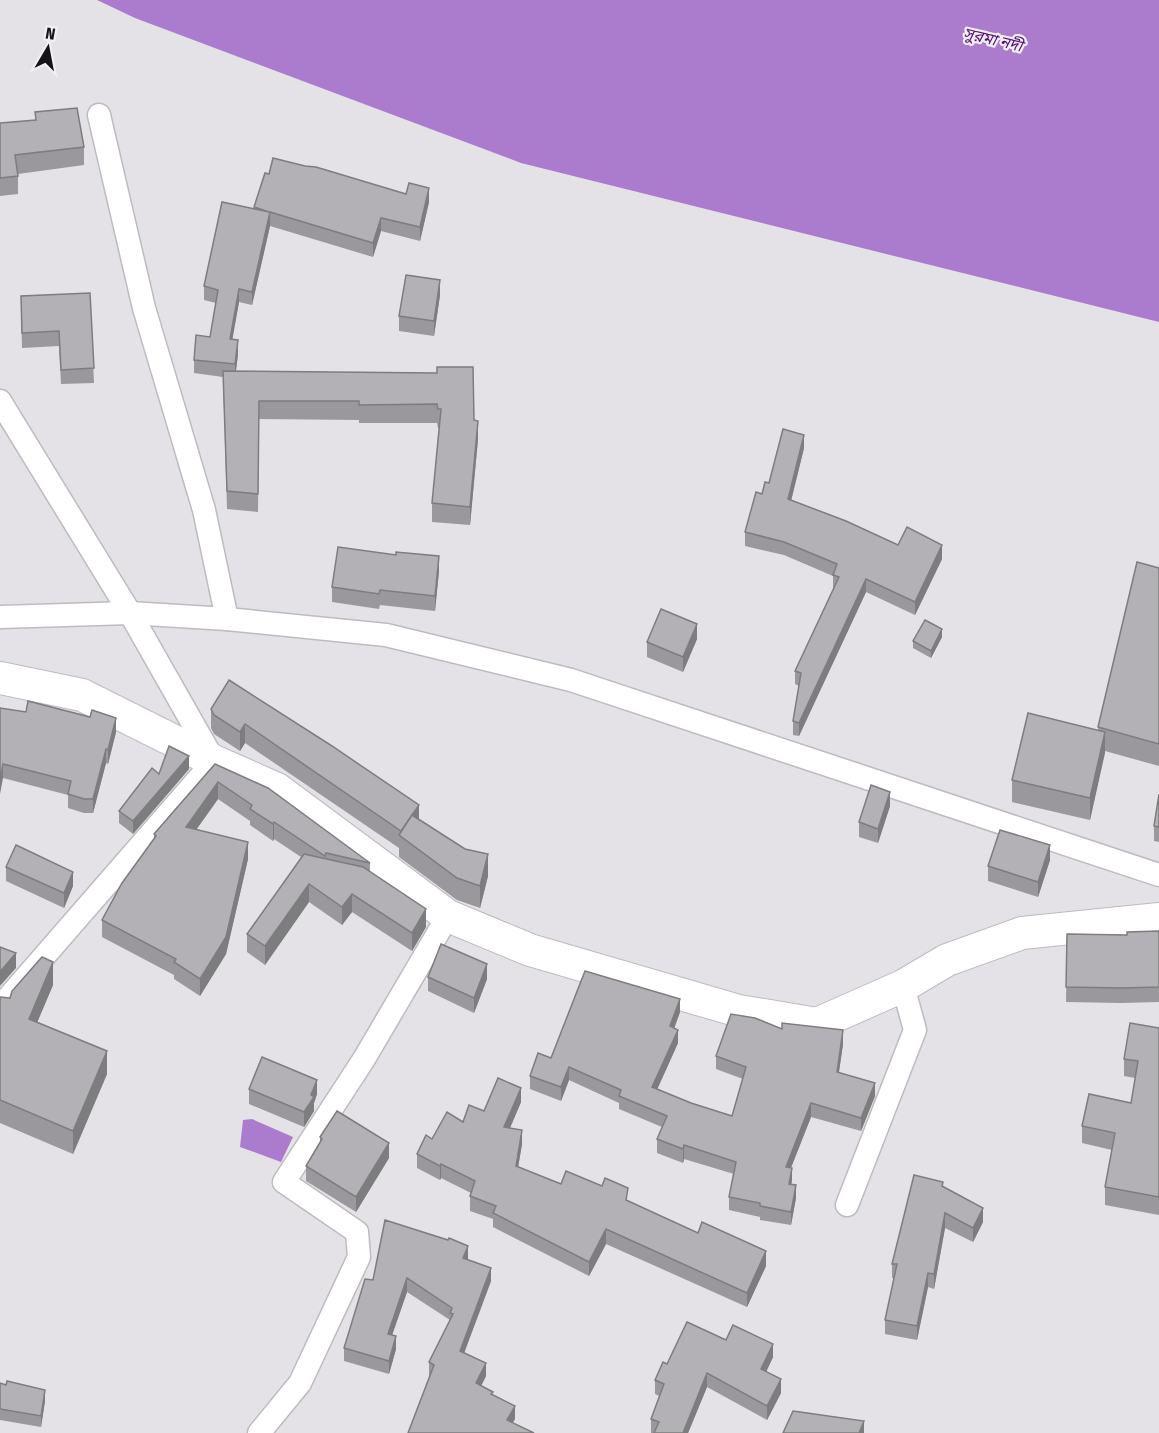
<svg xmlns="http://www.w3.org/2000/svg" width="1159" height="1433" viewBox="0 0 1159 1433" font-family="'Fira Sans Condensed','Noto Sans Bengali',sans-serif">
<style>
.water{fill:#ab7ccd}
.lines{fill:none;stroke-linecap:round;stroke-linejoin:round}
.street-casing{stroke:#bdbbbf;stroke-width:25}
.secondary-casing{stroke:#bdbbbf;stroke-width:34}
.street{stroke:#fff;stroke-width:22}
.secondary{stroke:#fff;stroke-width:32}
.wall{fill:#9a989c}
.shaded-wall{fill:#7d7c7f}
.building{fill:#b3b1b5;stroke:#7d7c7f;stroke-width:1.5}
.labels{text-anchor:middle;stroke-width:4.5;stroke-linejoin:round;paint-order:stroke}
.water-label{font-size:16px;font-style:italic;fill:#520f74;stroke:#f2eff4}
</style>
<rect width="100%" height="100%" fill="#e4e2e6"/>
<g class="water">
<path d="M97 0H1159V322L521 163 135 18Z"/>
<path d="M252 1119 293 1137 281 1162 240 1147 243 1120Z"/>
</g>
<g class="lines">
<g class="street-casing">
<g id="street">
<path d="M99 115 144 308 204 510 227 619"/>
<path d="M0 401 130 613 214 761 0 1007"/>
<path d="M0 617 130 613 227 619 386 635 571 680 1159 875"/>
<path d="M847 1205 915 1030 903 986"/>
<path d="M259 1433 300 1383 359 1257 357 1232 284 1182 364 1059 448 916"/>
</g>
</g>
<g class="secondary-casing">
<path id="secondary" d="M0 678 82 695 214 761 277 789 448 916 530 950 739 1011 817 1024 903 986 947 960 1022 933 1159 919"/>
</g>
<use href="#street" class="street"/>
<use href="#secondary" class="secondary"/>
</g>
<g class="wall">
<path d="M35 112 84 147V165L18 174V194L0 196V123L35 120Z"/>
<path d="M269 174 429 202 420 241 381 231 373 257 270 226 252 305 239 302 232 339 238 354 236 371 437 373 474 420 478 439 470 525 432 522V503L439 428H438L437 423H359V420L259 419 258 512 227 509 223 377 194 373V360L210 337 216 303 204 300V286L254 209Z"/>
<path d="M90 293 94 383 61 384 59 346 22 348 21 311Z"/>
<path d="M440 295 434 336 399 331V316Z"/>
<path d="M804 448 791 501 898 545 942 559 915 615 866 592 799 736 793 735V721L799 686 795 684V671L834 588H833V576L784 555 745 546V532L762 494 769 483Z"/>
<path d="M1159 568V766L1105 751 1090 820 1012 802V780L1098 730V727Z"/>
<path d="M439 571 435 611 380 605 379 609 332 602V587Z"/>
<path d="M942 637 931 658 913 648V641Z"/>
<path d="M697 639 683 672 647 657V642Z"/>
<path d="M229 680 419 819 488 876 480 908 457 900 399 857V848L245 743 240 751 214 734 211 728V709Z"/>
<path d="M0 708 116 732 108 764 106 763 93 813H84L68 808V795L3 778Z"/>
<path d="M215 764 370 863V872L426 927 412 951 352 912 342 925 309 902 265 965 247 952V934L301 857 274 839 273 841 250 825V821L218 799 196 830 248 859 226 954 200 996 174 979V975L102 937V920L154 839V834Z"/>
<path d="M189 769 133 834 119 823V811L159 774Z"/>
<path d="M1159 794V842L1154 841V826Z"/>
<path d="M890 806 878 843 859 837V822Z"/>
<path d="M1050 860 1038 897 988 881V866Z"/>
<path d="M6 867 73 886 64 908 6 881Z"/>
<path d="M1159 931V1002L1121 1003 1066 1002 1067 934 1127 935Z"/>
<path d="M428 977 487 979 474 1013 428 991Z"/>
<path d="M53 985 37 1022 107 1074 73 1154 0 1123V997L10 998Z"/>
<path d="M680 1012 674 1028 678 1043 657 1089 691 1103 732 1116 743 1079 716 1069V1056L782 1029 843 1044 839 1072 875 1096 861 1131 811 1117 791 1168V1184L796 1198 791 1225 760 1220V1217L729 1210V1197L734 1174 684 1159 683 1163 657 1153V1139L662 1127 619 1109V1103L569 1080 561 1101 530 1089V1076L551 1058Z"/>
<path d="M1159 1028V1215L1105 1205V1187L1112 1150 1082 1143V1126L1131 1103 1135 1078 1124 1076V1059Z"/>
<path d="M249 1089 317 1094 314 1103V1111L304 1127 249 1104Z"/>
<path d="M521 1102 510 1128 522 1144 518 1167 561 1184 628 1201 766 1266 747 1307 606 1244 589 1276 493 1227V1219L470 1211V1196L471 1193 441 1178 440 1180 417 1168V1154L432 1139 484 1111Z"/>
<path d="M320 1137 389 1158 356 1212 306 1181V1166L320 1143Z"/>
<path d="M943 1187 983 1222 973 1242 945 1228 934 1289 928 1287 917 1340 885 1334V1320L894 1278H892V1264Z"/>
<path d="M468 1259V1260L491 1281 464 1353 486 1376 481 1386 493 1395 515 1419 408 1433 430 1376H429V1362L450 1320 407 1292 392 1335 396 1349 389 1374 344 1361V1348L373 1280Z"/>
<path d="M726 1340 773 1357 766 1372 781 1393 767 1420 707 1387 688 1433H651V1419L659 1396 655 1394V1380L667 1364Z"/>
<path d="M0 1383 45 1401 41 1427 0 1420Z"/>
</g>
<g class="shaded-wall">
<path d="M429 188V202L420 241V227Z"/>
<path d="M270 212V226L252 305V292Z"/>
<path d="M381 218V231L373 257V243Z"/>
<path d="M440 280V295L434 336V321Z"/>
<path d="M239 289V302L230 353V339Z"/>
<path d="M238 340V354L235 378V364Z"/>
<path d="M478 421V439L470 525V507Z"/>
<path d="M804 435V448L788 513V499Z"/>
<path d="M942 545V559L915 615V602Z"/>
<path d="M439 556V571L435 611V596Z"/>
<path d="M866 579V592L799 736V723Z"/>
<path d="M697 624V639L683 672V657Z"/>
<path d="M942 629V637L931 658V651Z"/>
<path d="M116 718V732L108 764V750Z"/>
<path d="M245 724V743L240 751V732Z"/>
<path d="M1105 732V753L1090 820V798Z"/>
<path d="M106 749V763L93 813V799Z"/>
<path d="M189 756V769L133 834V821Z"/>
<path d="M3 764V778L0 794V780Z"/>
<path d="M218 782V799L186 844V827Z"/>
<path d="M890 792V806L878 843V829Z"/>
<path d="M419 805V824L401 831Z"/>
<path d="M274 822V839L273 841V824Z"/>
<path d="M248 842V859L226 954 200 996V979Z"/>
<path d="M1050 845V860L1038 897V882Z"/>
<path d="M488 854V876L480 908V886Z"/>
<path d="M73 872V886L64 908V893Z"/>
<path d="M309 884V902L265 965V946Z"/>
<path d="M352 894V912L342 925V907Z"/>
<path d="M426 909V927L412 951V933Z"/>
<path d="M16 953V968L0 986V972Z"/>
<path d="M53 962V985L29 1042V1019Z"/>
<path d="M487 964V979L474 1013V998Z"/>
<path d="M680 999V1012L670 1040V1026Z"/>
<path d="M678 1030V1043L652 1101V1087Z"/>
<path d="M843 1030V1044L837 1085V1072Z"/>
<path d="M107 1051V1074L73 1154V1131Z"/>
<path d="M569 1067V1080L561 1101V1087Z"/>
<path d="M317 1080V1094L314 1103V1111L304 1127V1112Z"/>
<path d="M875 1083V1096L861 1131V1118Z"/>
<path d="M521 1088V1102L504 1142V1127Z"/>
<path d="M811 1103V1117L786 1180V1167Z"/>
<path d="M522 1130V1144L516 1180V1166Z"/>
<path d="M389 1143V1158L356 1212V1197Z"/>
<path d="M684 1145V1159L683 1163V1149Z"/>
<path d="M441 1164V1178L440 1180V1166Z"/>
<path d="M792 1168V1181L789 1197V1184Z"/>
<path d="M796 1185V1198L791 1225V1212Z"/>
<path d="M983 1208V1222L973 1242V1228Z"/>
<path d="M945 1213V1228L934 1289V1274Z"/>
<path d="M606 1229V1244L589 1276V1262Z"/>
<path d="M468 1246V1259L463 1271V1258Z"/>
<path d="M766 1251V1266L747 1307V1293Z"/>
<path d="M491 1268V1281L460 1364V1351Z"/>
<path d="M928 1273V1287L917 1340V1326Z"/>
<path d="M407 1278V1292L388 1347V1334Z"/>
<path d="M396 1336V1349L389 1374V1361Z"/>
<path d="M773 1344V1357L761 1383V1369Z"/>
<path d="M486 1363V1376L476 1396V1383Z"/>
<path d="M707 1373V1387L688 1433H683Z"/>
<path d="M781 1379V1393L767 1420V1406Z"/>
<path d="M45 1390V1401L41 1427V1416Z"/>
<path d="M515 1406V1419L507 1433V1420Z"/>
<path d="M864 1421V1433H859Z"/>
</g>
<g class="building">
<path d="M77 108 84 147 15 155 18 176 0 178V123L36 120 35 112Z"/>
<path d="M273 158 305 166 316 167 406 194 409 183 429 188 420 227 381 218 373 243 270 212 252 292 239 289 230 339 238 340 235 364 194 360 196 335 210 337 218 290 204 286 222 202 269 212 254 207 265 173 269 174Z"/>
<path d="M406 275 440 280 434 321 399 316Z"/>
<path d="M90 293 94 368 61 370 59 331 22 333 21 296Z"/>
<path d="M437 367H473L474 420 478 421 470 507 432 503 441 409H438L437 404 359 405V401H259L258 494 227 491 223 371 437 373Z"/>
<path d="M783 429 804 435 788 499 846 521 898 545 907 527 942 545 915 602 866 579 799 723 793 721 801 673 795 671 839 577 833 575 837 564 784 542 745 532 756 492 762 494 765 482 769 483Z"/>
<path d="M338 547 396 555V552L439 556 435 596 380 590 379 594 332 587Z"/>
<path d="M1137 562 1159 568V744L1098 727Z"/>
<path d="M661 609 697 624 683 657 647 642Z"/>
<path d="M925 620 942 629 931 651 913 641Z"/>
<path d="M229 680 332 746 419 805 401 831 245 724 240 732 214 715 211 709Z"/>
<path d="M28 701 90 717 92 710 116 718 108 750 106 749 93 799H84L68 794 71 781 3 764 0 780V708L26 712Z"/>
<path d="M1028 713 1105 732 1090 798 1012 780Z"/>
<path d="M169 746 189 756 133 821 119 811 152 768 159 774Z"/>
<path d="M215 764 268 788 370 863 326 853 325 856 274 822 273 824 250 809 252 805 218 782 186 827 248 842 226 937 200 979 174 962 176 959 102 920 122 883 156 836 154 834Z"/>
<path d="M871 785 890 792 878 829 859 822Z"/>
<path d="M1159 794V827L1154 826Z"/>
<path d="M412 815 465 849 488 854 480 886 457 878 399 835Z"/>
<path d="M1000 830 1050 845 1038 882 988 866Z"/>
<path d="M16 845 73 872 64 893 6 867Z"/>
<path d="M304 854 363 867 426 909 412 933 352 894 342 907 309 884 265 946 247 934Z"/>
<path d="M1159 931V987L1121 988 1066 987 1067 934 1127 935V932Z"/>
<path d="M441 944 487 964 474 998 428 977Z"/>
<path d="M0 947 16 953 0 972Z"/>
<path d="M42 957 53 962 29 1019 107 1051 73 1131 0 1100V997L10 998 12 991Z"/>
<path d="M585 971 680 999 670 1026 678 1030 652 1087 691 1103 732 1116 746 1067 716 1056 731 1014 755 1018 782 1029V1023L843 1030 837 1072 875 1083 861 1118 811 1103 786 1167 792 1168 789 1184 796 1185 791 1212 760 1206V1203L729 1197 736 1162 684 1145 683 1149 657 1139 667 1116 619 1096 621 1090 569 1067 561 1087 530 1076 538 1053 551 1058Z"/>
<path d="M1130 1023 1159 1028V1197L1105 1187 1115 1133 1082 1126 1089 1094 1131 1103 1138 1061 1124 1059Z"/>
<path d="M262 1057 317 1080 311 1095 314 1097 304 1112 249 1089Z"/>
<path d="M498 1078 521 1088 504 1127 522 1130 516 1166 561 1184 566 1171 602 1186 605 1178 628 1188 626 1200 698 1233 702 1222 766 1251 747 1293 606 1229 589 1262 493 1213 496 1206 470 1196 475 1181 441 1164 440 1166 417 1154 426 1135 432 1139 447 1112 463 1122 469 1105 484 1111Z"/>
<path d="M337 1111 389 1143 356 1197 306 1166 322 1139 320 1137Z"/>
<path d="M914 1175 943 1182 942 1186 983 1208 973 1228 945 1213 934 1274 928 1273 917 1326 885 1320 897 1264H892Z"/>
<path d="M385 1220 448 1240 449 1238 468 1246 463 1258 491 1268 460 1351 486 1363 476 1383 493 1392 491 1394 515 1406 507 1420 534 1433H408L434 1365 429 1362 453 1314 450 1313 452 1308 407 1278 388 1334 396 1336 389 1361 344 1348 365 1279 373 1280Z"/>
<path d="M687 1322 726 1340 733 1325 773 1344 761 1369 781 1379 767 1406 707 1373 683 1433H654L659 1422 651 1419 664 1384 655 1380 663 1362 667 1364Z"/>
<path d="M7 1381 45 1390 41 1416 0 1409V1383L6 1385Z"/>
<path d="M793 1411 864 1421 859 1433H783Z"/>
</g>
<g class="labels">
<g class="water-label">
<text transform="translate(993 39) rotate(13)" y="6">সুরমা নদী</text>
</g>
</g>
<g transform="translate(48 48) rotate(10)" stroke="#f2eff4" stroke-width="4.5" paint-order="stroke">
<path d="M0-4.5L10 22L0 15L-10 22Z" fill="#141315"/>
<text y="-9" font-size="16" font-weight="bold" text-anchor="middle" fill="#141315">N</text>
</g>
</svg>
